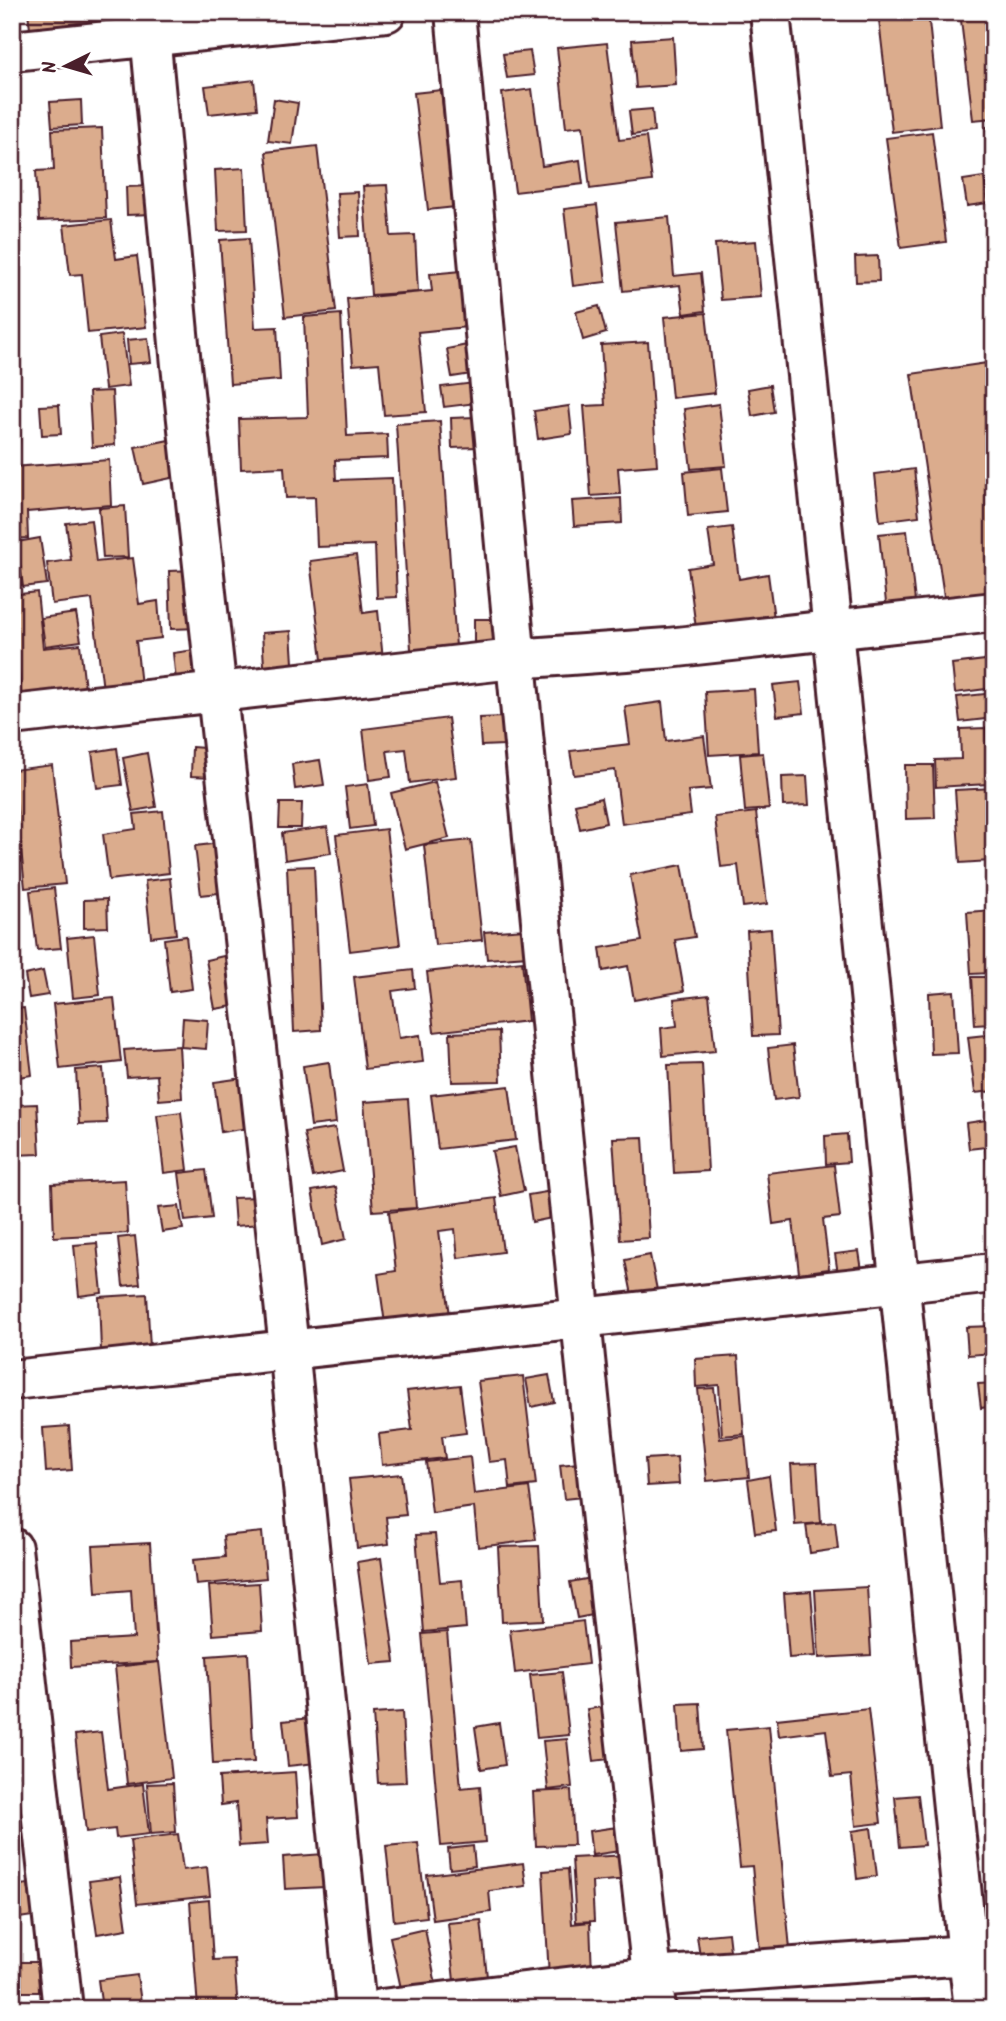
<svg xmlns="http://www.w3.org/2000/svg" width="1006" height="2021" viewBox="0 0 1006 2021" font-family="Kalam,sans-serif">
<style>
.building{fill:#dbac8d;stroke:#4a1f2b;stroke-width:2}
.lines{fill:none;stroke-linecap:round;stroke-linejoin:round}
.minor-casing{stroke:#4a1f2b;stroke-width:44}
.minor{stroke:#fff;stroke-width:38}
</style>
<rect width="100%" height="100%" fill="#fff"/>
<filter id="ink" filterUnits="userSpaceOnUse"><feTurbulence type="fractalNoise" baseFrequency=".0143" numOctaves="2"/><feDisplacementMap in="SourceGraphic" scale="14" xChannelSelector="R" yChannelSelector="G"/><feConvolveMatrix kernelMatrix="1 2 1 2 8 2 1 2 1" color-interpolation-filters="sRGB"/></filter>
<g filter="url(#ink)">
<g class="building">
<path d="M28 12H135L138 33 32 46Z"/>
<path d="M878 12H928L940 126 892 132Z"/>
<path d="M960 12H994V118L973 120Z"/>
<path d="M673 37 676 85 636 88 632 40Z"/>
<path d="M607 43 619 140 646 137 652 181 590 189 583 126 566 128 557 48Z"/>
<path d="M530 51 534 75 507 78 503 54Z"/>
<path d="M254 80 257 109 209 114 205 86Z"/>
<path d="M532 89 542 166 580 160 583 184 515 192 502 93Z"/>
<path d="M441 90 455 207 428 210 414 93Z"/>
<path d="M274 99 298 103 292 144 268 141Z"/>
<path d="M81 100 82 125 52 127 50 102Z"/>
<path d="M652 109 654 132 632 135 629 111Z"/>
<path d="M994 126V193L986 127Z"/>
<path d="M102 128 106 218 39 221 36 171 54 170 52 130Z"/>
<path d="M932 132 946 242 901 248 886 138Z"/>
<path d="M317 146 336 311 285 317 266 152Z"/>
<path d="M244 168 247 230 218 231 215 170Z"/>
<path d="M984 177 988 203 967 206 963 180Z"/>
<path d="M387 185 391 236 415 235 418 292 371 295 363 186Z"/>
<path d="M151 186 152 214 127 215 126 187Z"/>
<path d="M358 192 360 236 340 237 337 193Z"/>
<path d="M597 205 606 282 573 286 564 209Z"/>
<path d="M669 217 674 276 701 273 705 311 684 314 680 285 623 291 616 222Z"/>
<path d="M111 220 116 259 137 256 146 327 88 333 82 274 70 275 64 225Z"/>
<path d="M249 238 255 328 277 327 280 380 230 384 220 240Z"/>
<path d="M756 241 761 297 721 300 715 244Z"/>
<path d="M878 256 879 281 856 282 855 257Z"/>
<path d="M461 271 466 327 418 332 426 412 384 415 379 363 353 365 347 299 432 291 430 274Z"/>
<path d="M599 306 606 333 583 340 576 312Z"/>
<path d="M706 313 715 393 672 398 664 317Z"/>
<path d="M341 314 347 436 387 434 388 458 335 460 336 480 392 478 397 597 377 598 375 545 317 547 315 497 286 498 284 467 241 469 239 419 308 417 304 317Z"/>
<path d="M122 334 129 386 105 389 99 337Z"/>
<path d="M148 338 151 362 129 364 127 340Z"/>
<path d="M648 342 657 465 618 468 620 494 591 496 584 406 605 405 601 345Z"/>
<path d="M467 345 472 374 452 377 447 349Z"/>
<path d="M994 362V543L990 544 994 603 946 610 911 374Z"/>
<path d="M474 383 477 403 444 407 441 387Z"/>
<path d="M770 385 774 412 752 416 748 389Z"/>
<path d="M112 391 115 445 92 447 89 392Z"/>
<path d="M719 404 726 466 691 469 684 409Z"/>
<path d="M59 405 61 434 42 435 40 406Z"/>
<path d="M569 406 572 434 538 439 534 411Z"/>
<path d="M475 417 477 447 452 448 451 418Z"/>
<path d="M440 421 457 661 412 664 396 424Z"/>
<path d="M12 433H20L18 458H12Z"/>
<path d="M169 440 176 477 143 484 135 447Z"/>
<path d="M109 460 111 505 27 512 28 538 12 539V467Z"/>
<path d="M722 468 727 512 688 516 684 472Z"/>
<path d="M914 469 919 516 880 521 875 474Z"/>
<path d="M621 498 622 523 574 526 572 501Z"/>
<path d="M125 506 128 557 103 558 99 508Z"/>
<path d="M91 520 96 562 133 558 139 604 158 601 161 638 136 641 142 694 104 698 92 599 52 604 47 563 71 560 66 523Z"/>
<path d="M732 527 739 579 768 574 775 626 697 636 688 568 713 564 708 530Z"/>
<path d="M907 531 916 610 887 613 879 534Z"/>
<path d="M40 538 47 584 23 587 17 542Z"/>
<path d="M15 544 21 585 12 586V545Z"/>
<path d="M356 555 363 613 378 611 384 669 324 676 310 561Z"/>
<path d="M197 570 200 628 171 629 169 571Z"/>
<path d="M37 592 43 648 80 644 86 698 22 705 12 595Z"/>
<path d="M76 613 81 641 45 646 41 618Z"/>
<path d="M474 619H498V656L474 657Z"/>
<path d="M291 631 294 679 265 681 262 633Z"/>
<path d="M202 649 207 686 177 690 173 653Z"/>
<path d="M994 659V688L955 693 952 664Z"/>
<path d="M800 682 804 713 777 716 773 685Z"/>
<path d="M754 689 758 752 709 755 705 692Z"/>
<path d="M994 693V718L960 722 957 697Z"/>
<path d="M662 702 666 741 704 736 711 789 688 791 691 815 622 824 615 770 574 775 570 751 630 744 625 707Z"/>
<path d="M503 717 504 745 481 746 479 718Z"/>
<path d="M448 718 456 777 410 783 406 749 387 751 391 777 369 780 363 729Z"/>
<path d="M986 728 988 784 936 787 935 760 961 759 960 729Z"/>
<path d="M192 747 216 749 214 777 191 776Z"/>
<path d="M117 748 122 785 97 788 92 752Z"/>
<path d="M147 753 156 807 133 811 123 758Z"/>
<path d="M763 753 769 809 745 811 740 755Z"/>
<path d="M320 760 324 785 295 789 292 764Z"/>
<path d="M52 765 65 884 25 888 13 770Z"/>
<path d="M905 765H933L935 818 906 819Z"/>
<path d="M807 776 809 805 783 806 782 777Z"/>
<path d="M435 782 449 838 405 849 391 793Z"/>
<path d="M368 784 373 826 350 829 345 787Z"/>
<path d="M994 788V836H989L990 861 960 863 955 790Z"/>
<path d="M601 798 606 823 580 829 575 804Z"/>
<path d="M280 803H302L301 828H279Z"/>
<path d="M163 811 169 873 109 880 103 834 136 829 134 814Z"/>
<path d="M756 812 767 904 743 907 738 865 721 867 715 817Z"/>
<path d="M327 827 331 853 285 860 282 833Z"/>
<path d="M386 829 400 945 350 951 336 835Z"/>
<path d="M471 840 482 940 435 945 424 845Z"/>
<path d="M221 843 227 892 201 895 195 846Z"/>
<path d="M682 865 695 937 675 940 684 991 634 1000 628 966 603 971 600 948 642 941 630 875Z"/>
<path d="M314 866 321 1030 294 1032 287 867Z"/>
<path d="M170 878 176 934 151 937 145 881Z"/>
<path d="M54 888 61 948 37 950 30 891Z"/>
<path d="M107 899 108 927 84 928V900Z"/>
<path d="M994 910V1013L991 973 971 974 967 912Z"/>
<path d="M526 929 528 956 487 959 484 932Z"/>
<path d="M771 929 778 1035 753 1036 747 931Z"/>
<path d="M94 935 100 995 73 998 67 938Z"/>
<path d="M186 936 192 989 170 992 164 939Z"/>
<path d="M228 955 239 1005 215 1009 206 960Z"/>
<path d="M522 961 528 1021 434 1032 427 972Z"/>
<path d="M413 970 415 988 392 991 399 1038 420 1035 423 1062 365 1069 354 977Z"/>
<path d="M43 971 48 995 29 998 25 975Z"/>
<path d="M972 977H988L990 1024 975 1025Z"/>
<path d="M954 991 958 1053 931 1054 929 993Z"/>
<path d="M709 995 715 1051 663 1056 661 1028 677 1026 674 999Z"/>
<path d="M114 998 121 1062 60 1069 53 1004Z"/>
<path d="M24 1008 32 1075 12 1078V1009Z"/>
<path d="M183 1018 208 1020 206 1049 181 1047Z"/>
<path d="M499 1031 501 1081 452 1082 450 1033Z"/>
<path d="M994 1034V1091L975 1093 968 1037Z"/>
<path d="M793 1045 799 1097 774 1100 768 1048Z"/>
<path d="M179 1046 182 1098 159 1100 157 1075 127 1077 124 1050Z"/>
<path d="M329 1062 336 1123 311 1126 303 1066Z"/>
<path d="M702 1064 708 1171 674 1173 668 1065Z"/>
<path d="M103 1068 107 1123 79 1124 76 1070Z"/>
<path d="M243 1078 249 1128 221 1132 214 1082Z"/>
<path d="M509 1086 516 1140 438 1149 431 1095Z"/>
<path d="M408 1099 416 1208 373 1211 364 1102Z"/>
<path d="M37 1104 40 1154 12 1155V1105Z"/>
<path d="M181 1112 188 1170 164 1173 157 1115Z"/>
<path d="M993 1119 994 1146 969 1149 966 1123Z"/>
<path d="M335 1128 343 1171 313 1177 304 1133Z"/>
<path d="M847 1134 849 1162 826 1164 825 1136Z"/>
<path d="M643 1137 649 1238 620 1240 613 1138Z"/>
<path d="M515 1147 524 1191 501 1196 492 1151Z"/>
<path d="M985 1148H994V1198H991Z"/>
<path d="M834 1165 840 1217 823 1219 829 1269 799 1273 793 1221 773 1224 767 1173Z"/>
<path d="M206 1170 212 1218 185 1221 179 1173Z"/>
<path d="M125 1180 128 1233 54 1237 52 1184Z"/>
<path d="M336 1187 346 1239 322 1245 312 1191Z"/>
<path d="M552 1191 557 1217 532 1222 528 1195Z"/>
<path d="M259 1197 261 1224 235 1226 233 1198Z"/>
<path d="M496 1198 503 1252 458 1258 455 1229 439 1231 451 1323 386 1331 378 1274 396 1271 389 1212Z"/>
<path d="M179 1206 183 1229 162 1232 158 1208Z"/>
<path d="M135 1236 140 1284 123 1286 118 1238Z"/>
<path d="M97 1243 102 1293 79 1296 74 1245Z"/>
<path d="M859 1251 863 1277 839 1281 835 1254Z"/>
<path d="M650 1255 659 1300 634 1305 625 1260Z"/>
<path d="M147 1294 150 1348 101 1351 99 1297Z"/>
<path d="M993 1326 994 1353 968 1355 966 1327Z"/>
<path d="M738 1356 744 1434 722 1436 719 1385 696 1387 695 1359Z"/>
<path d="M549 1375 554 1402 531 1407 526 1379Z"/>
<path d="M523 1376 536 1485 510 1488 507 1460 489 1462 478 1381Z"/>
<path d="M994 1383V1406L981 1408 978 1384Z"/>
<path d="M460 1385 466 1433 442 1436 445 1458 382 1465 379 1434 412 1430 407 1391Z"/>
<path d="M714 1388 720 1439 745 1436 749 1477 707 1481 698 1389Z"/>
<path d="M69 1426 72 1470 46 1472 43 1428Z"/>
<path d="M470 1457 474 1494 529 1487 536 1540 478 1547 474 1507 432 1513 426 1462Z"/>
<path d="M677 1457 679 1484 647 1486 645 1459Z"/>
<path d="M588 1462 592 1496 564 1499 560 1465Z"/>
<path d="M817 1463 821 1523 795 1525 791 1464Z"/>
<path d="M401 1474 406 1515 386 1517 389 1544 357 1548 349 1479Z"/>
<path d="M769 1476 776 1531 755 1533 748 1480Z"/>
<path d="M835 1522 838 1549 810 1553 806 1525Z"/>
<path d="M994 1529V1572L989 1573 984 1530Z"/>
<path d="M262 1532 266 1578 196 1585 193 1560 225 1557 223 1536Z"/>
<path d="M435 1534 440 1582 462 1580 466 1628 424 1632 416 1535Z"/>
<path d="M150 1543 158 1662 71 1667 70 1642 134 1638 131 1590 96 1593 93 1546Z"/>
<path d="M539 1546 543 1620 502 1622 498 1547Z"/>
<path d="M381 1558 395 1662 371 1664 357 1562Z"/>
<path d="M597 1577 603 1613 577 1618 570 1582Z"/>
<path d="M259 1583 262 1631 213 1635 209 1586Z"/>
<path d="M867 1587 871 1655 819 1658 815 1590Z"/>
<path d="M811 1591 816 1656 789 1658 784 1593Z"/>
<path d="M583 1621 588 1664 515 1673 510 1630Z"/>
<path d="M447 1632 461 1788 480 1786 485 1842 441 1846 422 1634Z"/>
<path d="M248 1653 254 1762 213 1764 207 1656Z"/>
<path d="M159 1662 172 1778 127 1784 115 1667Z"/>
<path d="M562 1672 569 1735 537 1738 530 1675Z"/>
<path d="M700 1703 703 1749 681 1751 678 1704Z"/>
<path d="M611 1706 618 1758 594 1761 587 1709Z"/>
<path d="M868 1709 881 1823 856 1826 851 1775 832 1777 826 1730 779 1736 777 1719Z"/>
<path d="M402 1712 406 1782 378 1783 373 1714Z"/>
<path d="M310 1718 316 1763 288 1766 283 1721Z"/>
<path d="M499 1723 505 1765 481 1769 475 1727Z"/>
<path d="M769 1726 790 1949 760 1952 752 1866 740 1867 726 1730Z"/>
<path d="M101 1732 108 1789 143 1784 149 1834 116 1838 115 1829 86 1832 75 1735Z"/>
<path d="M567 1739 572 1787 548 1790 543 1741Z"/>
<path d="M12 1768H20L21 1821H12Z"/>
<path d="M295 1772 298 1817 266 1819 268 1844 239 1846 236 1803 221 1805 219 1777Z"/>
<path d="M173 1783 176 1832 151 1834 147 1784Z"/>
<path d="M571 1790 574 1845 536 1846 533 1792Z"/>
<path d="M918 1795 924 1845 900 1847 895 1797Z"/>
<path d="M624 1826 627 1850 592 1855 589 1831Z"/>
<path d="M871 1828 877 1876 857 1879 852 1831Z"/>
<path d="M178 1834 183 1870 207 1867 210 1896 137 1904 130 1840Z"/>
<path d="M418 1843 427 1917 394 1921 386 1846Z"/>
<path d="M473 1846 475 1866 450 1869 448 1849Z"/>
<path d="M324 1854 325 1887 285 1889 283 1857Z"/>
<path d="M628 1855 629 1879 592 1882 594 1921 576 1922 572 1858Z"/>
<path d="M523 1863 526 1886 489 1891 491 1912 433 1920 427 1875Z"/>
<path d="M568 1869 572 1924 590 1922 592 1975 549 1977 543 1871Z"/>
<path d="M120 1877 127 1929 97 1934 89 1881Z"/>
<path d="M28 1884 33 1916 12 1919V1886Z"/>
<path d="M209 1900 213 1960 234 1959 238 2009H198L190 1902Z"/>
<path d="M481 1920 487 1977 454 1981 448 1923Z"/>
<path d="M425 1929 437 1990 403 1998 390 1937Z"/>
<path d="M728 1933 731 1960 701 1964 697 1936Z"/>
<path d="M19 1962H38L39 1992H19Z"/>
<path d="M137 1975 142 2009H102L98 1980Z"/>
<path d="M943 1999V2009H913L912 2000Z"/>
<path d="M891 2005 892 2009H857Z"/>
</g>
<g class="lines">
<g class="minor-casing">
<g id="minor">
<path d="M148 12 181 365 289 1348 356 2009"/>
<path d="M455 12C517 678 579 1344 656 2009"/>
<path d="M770 12C830 660 907 1307 968 1955L994 1953"/>
<path d="M12 51 386 12"/>
<path d="M12 715 514 659 668 648 994 612"/>
<path d="M12 1380 994 1273"/>
<path d="M12 1548 63 2009"/>
<path d="M381 2009 652 1977 968 1955 974 2009"/>
</g>
</g>
<use href="#minor" class="minor"/>
</g>
</g>
<rect width="1006" height="2021" fill="none" stroke="#fff" stroke-width="42"/>
<rect x="21" y="21" width="964" height="1979" fill="none" stroke="#4a1f2b" stroke-width="2.5" filter="url(#ink)"/>
<g transform="translate(66 66) rotate(265)" stroke="#ffffff" stroke-width="5" paint-order="stroke">
<path d="M0-5L12 26L0 18L-12 26Z" fill="#4a1f2b"/>
<text y="-10" font-size="19" font-weight="bold" text-anchor="middle" fill="#4a1f2b">N</text>
</g>
</svg>
